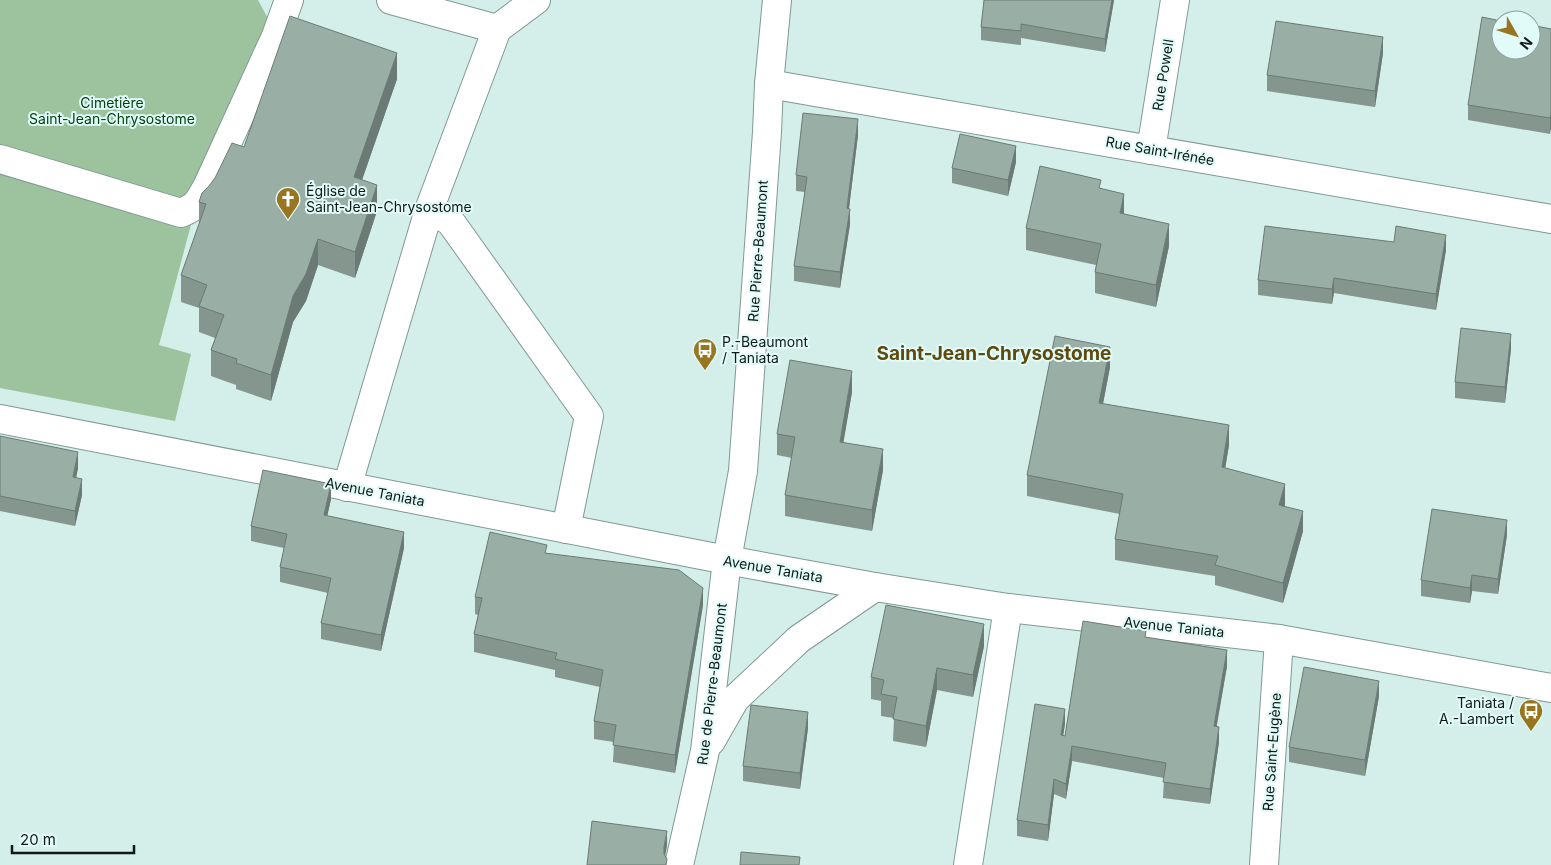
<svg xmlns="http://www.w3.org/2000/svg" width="1551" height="865" viewBox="0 0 1551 865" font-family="Inter,sans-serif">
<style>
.green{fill:#9dc39e}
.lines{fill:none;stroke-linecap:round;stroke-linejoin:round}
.minor-casing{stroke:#819995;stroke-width:30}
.major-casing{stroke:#819995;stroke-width:30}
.minor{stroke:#fff;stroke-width:28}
.major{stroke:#fff;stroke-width:28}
.wall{fill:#84968e}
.shaded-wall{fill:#6b7a74}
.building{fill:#99afa5;stroke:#6b7a74}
.labels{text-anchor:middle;stroke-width:4;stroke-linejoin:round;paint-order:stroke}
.street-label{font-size:14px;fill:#101918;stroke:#e1fbf8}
.park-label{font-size:14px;fill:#024210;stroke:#e1fbf8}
.poi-label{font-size:14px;fill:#101918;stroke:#e1fbf8;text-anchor:start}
.district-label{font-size:19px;font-weight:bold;fill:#60490c;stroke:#e1fbf8}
</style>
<rect width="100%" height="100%" fill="#d4eeea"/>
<path class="green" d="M0 0H258L271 24 204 176 159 345 191 354 175 421 0 388Z"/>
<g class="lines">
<g class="minor-casing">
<g id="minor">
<path d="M391 0 497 29"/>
<path d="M769 84 1551 219"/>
<path d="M1151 150 1175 0"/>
<path d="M0 159 181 213C198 206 198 202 207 187L276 36 289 0"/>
<path d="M429 210 450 221 589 416 566 529"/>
<path d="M347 487 429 210 497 29 536 0"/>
<path d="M711 741 735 699 799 639 875 587"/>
<path d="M679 865 705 751 727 560"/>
<path d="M968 865 1008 608"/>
<path d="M1264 865 1279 639"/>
</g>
</g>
<g class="major-casing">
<g id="major">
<path d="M0 419 727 560 875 587 1008 608 1279 639 1551 688"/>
<path d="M727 560 743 471 767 132 769 84 777 0"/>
</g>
</g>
<use href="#minor" class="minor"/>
<use href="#major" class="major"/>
</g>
<g class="wall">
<path d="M984 0H1114L1105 52 1021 38V45L981 40V27Z"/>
<path d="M1551 29 1550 134 1468 120V105Z"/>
<path d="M1383 53 1375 107 1267 91V75Z"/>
<path d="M397 79 362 180 377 211 355 278 318 265 306 301 293 322 271 401 236 389V385L211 376V350L215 338 199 332V308L181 302V275L199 224V202L209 186 244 147Z"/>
<path d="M858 135 849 208 850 224 840 288 794 281V266L805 192 796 191V175Z"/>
<path d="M1016 162 1008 196 952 183V168Z"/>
<path d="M1101 188 1124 214 1169 246 1156 307 1095 293V272L1096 265 1026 250V228Z"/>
<path d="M1446 250 1436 310 1334 293 1332 304 1258 295V280Z"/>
<path d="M1511 349 1505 403 1455 398V382Z"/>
<path d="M1110 367 1103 404 1229 445 1225 468 1285 505 1284 506 1303 531 1283 603 1215 585V576L1115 560V539L1120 514 1027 496V475Z"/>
<path d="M852 392 843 442 883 470 872 531 785 516V495L792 458 777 455V434Z"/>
<path d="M0 436 78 468 76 478 82 495 75 526 0 511Z"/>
<path d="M331 499 327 516 404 548 381 651 321 639V623L328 593 280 582V567L284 548 251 541V526Z"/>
<path d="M1507 535 1498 594 1472 591 1470 603 1421 596V580Z"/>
<path d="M547 553 703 605 675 773 613 762 614 742 594 739V721L600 687 555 677V670L474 652V634L478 615 475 614V597Z"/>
<path d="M1146 637 1227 666 1216 727 1219 742 1210 804 1163 798 1164 778 1072 761 1066 799 1054 794 1048 841 1017 836V820L1065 724 1063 735 1065 736Z"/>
<path d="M984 646 973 697 937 690 926 747 893 741 894 718 881 716V701L871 699V677Z"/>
<path d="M1379 696 1365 776 1289 762V747Z"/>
<path d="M808 728 800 789 743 781V766Z"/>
</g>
<g class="shaded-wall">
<path d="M1112 0H1114L1105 52V39Z"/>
<path d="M1383 37V53L1375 107V91Z"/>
<path d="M397 53V79L354 203V177Z"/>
<path d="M1551 113V129L1550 134V118Z"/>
<path d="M858 119V135L847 224V208Z"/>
<path d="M1016 146V162L1008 196V180Z"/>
<path d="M377 185V211L355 278V252Z"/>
<path d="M1124 194V215L1120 213Z"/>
<path d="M850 209V224L840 288V272Z"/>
<path d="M1169 224V246L1156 307V285Z"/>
<path d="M1446 235V250L1436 310V294Z"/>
<path d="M318 239V265L306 301 293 322 271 401V375L293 296Z"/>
<path d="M1334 278V293L1332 304V289Z"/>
<path d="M1511 334V349L1505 403V387Z"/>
<path d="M1110 347V367L1099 424V403Z"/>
<path d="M852 371V392L840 463V442Z"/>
<path d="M1229 425V445L1222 488V467Z"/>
<path d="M883 449V470L872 531V510Z"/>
<path d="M78 452V468L73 493V477Z"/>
<path d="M82 479V495L75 526V511Z"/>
<path d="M331 484V499L324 531V515Z"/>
<path d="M1285 484V505L1279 525V505Z"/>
<path d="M1303 511V531L1283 603V583Z"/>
<path d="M1507 520V535L1498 594V579Z"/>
<path d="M404 532V548L381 651V635Z"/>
<path d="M1472 575V591L1470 603V588Z"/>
<path d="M703 588V605L675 773V755Z"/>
<path d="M984 624V646L973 697V675Z"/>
<path d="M1227 650V666L1214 742V726Z"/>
<path d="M937 668V690L926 747V726Z"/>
<path d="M1379 681V696L1365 776V760Z"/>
<path d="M1065 709V724L1061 750V735Z"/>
<path d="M808 712V728L800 789V773Z"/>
<path d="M1219 727V742L1210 804V789Z"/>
<path d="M1072 746V761L1066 799V784Z"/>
<path d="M1054 779V794L1048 841V825Z"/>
<path d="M667 831V846L664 862V847Z"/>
</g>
<g class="building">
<path d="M984 0H1112L1105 39 1021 24V31L981 27Z"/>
<path d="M290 16 397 53 354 177 377 185 355 252 318 239 306 274 293 296 271 375 236 363 237 359 211 350 224 315 199 306 207 285 181 275 206 204 199 202 202 193 209 186 215 178 232 143 244 147Z"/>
<path d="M1482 17 1501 21V50H1531V25L1551 29V113L1550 118 1468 105Z"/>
<path d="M1276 21 1383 37 1375 91 1267 75Z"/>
<path d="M803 113 858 119 847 208 850 209 840 272 794 266 807 177 796 175Z"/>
<path d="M960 134 1016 146 1008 180 952 168Z"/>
<path d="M1040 166 1101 180 1099 188 1124 194 1120 213 1169 224 1156 285 1095 272 1101 244 1026 228Z"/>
<path d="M1265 226 1394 242 1396 226 1446 235 1436 294 1334 278 1332 289 1258 280Z"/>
<path d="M1461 328 1511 334 1505 387 1455 382Z"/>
<path d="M1055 336 1110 347 1099 403 1229 425 1222 467 1285 484 1279 505 1303 511 1283 583 1215 565 1218 556 1115 539 1123 494 1027 475Z"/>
<path d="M790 360 852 371 840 442 883 449 872 510 785 495 795 437 777 434Z"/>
<path d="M0 436 78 452 73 477 82 479 75 511 0 496Z"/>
<path d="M263 470 331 484 324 515 404 532 381 635 321 623 331 578 280 567 287 534 251 526Z"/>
<path d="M1432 509 1507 520 1498 579 1472 575 1470 588 1421 580Z"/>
<path d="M490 532 547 545 545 553 679 570 703 588 675 755 613 745 616 725 594 721 603 670 555 659 557 653 474 634 482 598 475 597Z"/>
<path d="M886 605 984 624 973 675 937 668 926 726 893 719 897 697 881 694 884 680 871 677Z"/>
<path d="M1083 621 1146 631 1145 637 1227 650 1214 726 1219 727 1210 789 1163 782 1166 763 1072 746 1066 784 1054 779 1048 825 1017 820 1035 704 1065 709 1061 735 1065 736Z"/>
<path d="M1304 667 1379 681 1365 760 1289 747Z"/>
<path d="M751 705 808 712 800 773 743 766Z"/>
<path d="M592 821 667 831 664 847V854L667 859 666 865H587Z"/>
<path d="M741 852 800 857 799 865H740Z"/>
</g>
<defs>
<g id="church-pin" transform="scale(1.25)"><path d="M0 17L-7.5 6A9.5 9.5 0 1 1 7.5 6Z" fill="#98751f" stroke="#e1fbf8"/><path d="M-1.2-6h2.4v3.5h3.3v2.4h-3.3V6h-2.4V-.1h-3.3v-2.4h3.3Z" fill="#fff"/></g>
<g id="bus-pin" transform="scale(1.25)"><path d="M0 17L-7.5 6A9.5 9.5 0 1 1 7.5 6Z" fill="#98751f" stroke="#e1fbf8"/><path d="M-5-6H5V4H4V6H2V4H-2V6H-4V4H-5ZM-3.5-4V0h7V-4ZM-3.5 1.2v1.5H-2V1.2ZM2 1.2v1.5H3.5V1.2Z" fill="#fff"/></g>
</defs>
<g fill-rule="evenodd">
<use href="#church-pin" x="288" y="199"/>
<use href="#bus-pin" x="705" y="350"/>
<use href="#bus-pin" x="1531" y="711"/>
</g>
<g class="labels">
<g class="street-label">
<text transform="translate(1163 75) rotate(-81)" y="5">Rue Powell</text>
<text transform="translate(1160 151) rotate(10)" y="5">Rue Saint-Irénée</text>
<text transform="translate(758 251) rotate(-86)" y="5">Rue Pierre-Beaumont</text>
<text transform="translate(375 492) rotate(11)" y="5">Avenue Taniata</text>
<text transform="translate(773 569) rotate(10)" y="5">Avenue Taniata</text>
<text transform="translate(1174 627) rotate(6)" y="5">Avenue Taniata</text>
<text transform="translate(712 684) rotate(-83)" y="5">Rue de Pierre-Beaumont</text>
<text transform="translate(1272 752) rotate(-86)" y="5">Rue Saint-Eugène</text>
</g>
<g class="park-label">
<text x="112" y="108">Cimetière<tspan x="112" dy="16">Saint-Jean-Chrysostome</tspan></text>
</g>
<g class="poi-label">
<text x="306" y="196">Église de<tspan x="306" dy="16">Saint-Jean-Chrysostome</tspan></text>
<text x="722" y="347">P.-Beaumont<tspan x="722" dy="16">/ Taniata</tspan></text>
<text x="1514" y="708" text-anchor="end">Taniata /<tspan x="1514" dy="16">A.-Lambert</tspan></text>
</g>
<g class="district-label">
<text x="994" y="360">Saint-Jean-Chrysostome</text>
</g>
</g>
<g transform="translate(1516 35) rotate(129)"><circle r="24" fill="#e1fbf8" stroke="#8da19e"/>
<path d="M0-4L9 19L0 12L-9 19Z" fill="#98751f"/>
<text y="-8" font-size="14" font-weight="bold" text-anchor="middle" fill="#101918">N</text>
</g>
<path d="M12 845v8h122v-8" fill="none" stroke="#101918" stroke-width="2.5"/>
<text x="20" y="845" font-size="15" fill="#101918" stroke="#e1fbf8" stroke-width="4" paint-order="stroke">20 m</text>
</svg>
